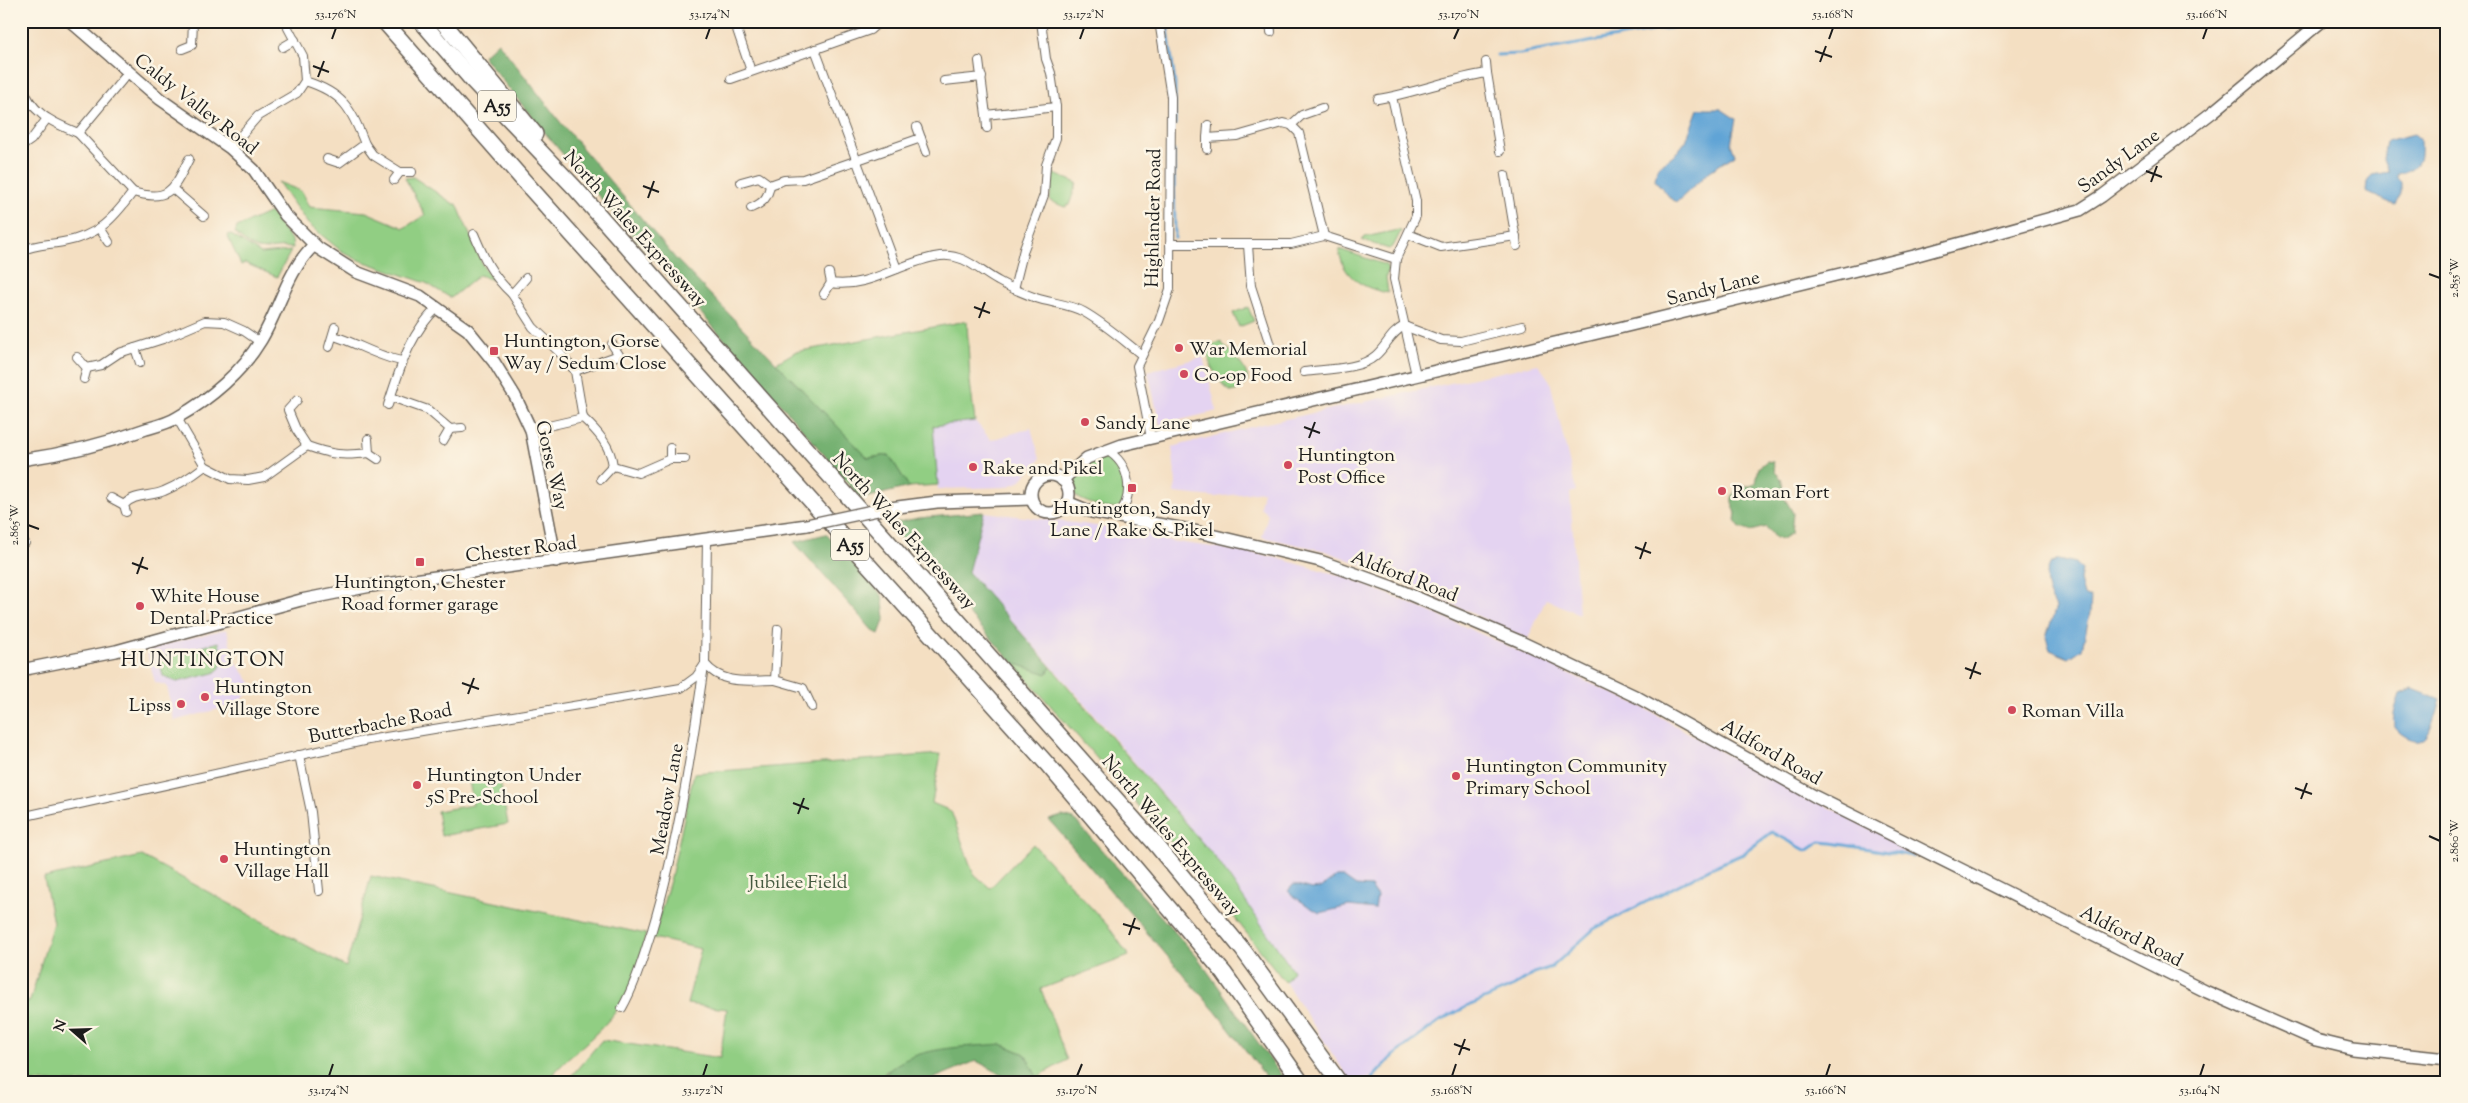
<svg xmlns="http://www.w3.org/2000/svg" width="2468" height="1103" viewBox="0 0 2468 1103" font-family="'Sorts Mill Goudy',serif">
<style>
.built{fill:#e4d3f1}
.green{fill:#91ce83;stroke:#567550}
.forest{fill:#74b171;stroke:#486646}
.water{fill:#61a4d6;stroke:#3e6079}
.lines{fill:none;stroke-linecap:round;stroke-linejoin:round}
.stream{stroke:#61a4d6;stroke-width:3}
.street-casing{stroke:#686056;stroke-width:10}
.secondary-casing{stroke:#686056;stroke-width:14}
.highway-casing{stroke:#686056;stroke-width:18}
.street{stroke:#fff;stroke-width:8}
.secondary{stroke:#fff;stroke-width:11}
.highway{stroke:#fff;stroke-width:15}
.secondary-bridge-casing{stroke:#686056;stroke-width:14;stroke-linecap:butt}
.secondary-bridge{stroke:#fff;stroke-width:11}
.ticks{fill:none;stroke:#1c1c1c;stroke-width:2}
.poi-dot{fill:#d1495b;stroke:#fcf5e5;stroke-width:2}
.labels{text-anchor:middle;stroke-width:5;stroke-linejoin:round;paint-order:stroke}
.shield{fill:#fcf5e5;stroke:#5f5d58;stroke-width:1}
.shield-label{font-size:18px;font-weight:bold;fill:#1c1c1c}
.street-label{font-size:19px;fill:#1c1c1c;stroke:#fcf5e5}
.poi-label{font-size:19px;fill:#1c1c1c;stroke:#fcf5e5;text-anchor:start}
.park-label{font-size:19px;fill:#455a40;stroke:#fcf5e5}
.quarter-label{font-size:21px;letter-spacing:1px;fill:#1c1c1c;stroke:#fcf5e5}
.neatline{fill:none;stroke:#1c1c1c;stroke-width:2}
.ticks-label{font-size:12px;text-anchor:middle;fill:#1c1c1c}
</style>
<rect width="100%" height="100%" fill="#fcf5e5"/>
<filter id="ink" filterUnits="userSpaceOnUse"><feTurbulence type="fractalNoise" baseFrequency=".02" numOctaves="2"/><feDisplacementMap in="SourceGraphic" scale="10" xChannelSelector="R" yChannelSelector="G"/><feConvolveMatrix kernelMatrix="1 2 1 2 8 2 1 2 1" color-interpolation-filters="sRGB"/></filter>
<filter id="wash" filterUnits="userSpaceOnUse"><feTurbulence type="fractalNoise" baseFrequency=".0096" numOctaves="4" result="noise"/><feDisplacementMap in="SourceGraphic" scale="20" xChannelSelector="R" yChannelSelector="G"/><feGaussianBlur stdDeviation="1.12" result="paint"/><feColorMatrix in="noise" values="0 0 0 0 0 0 0 0 0 0 0 0 0 0 0 0 0 1.4 0 .05"/><feComposite in="paint" operator="in"/></filter>
<g filter="url(#wash)">
<rect width="100%" height="100%" fill="#f4dfc2"/>
<g class="built">
<path d="M1203 357 1217 411 1160 425 1148 371Z"/>
<path d="M1538 364 1550 381 1576 491 1570 493 1579 614 1546 599 1528 639 1393 577 1326 551 1262 537 1268 514 1260 507 1263 491 1215 497 1174 493 1176 483 1172 447 1263 424Z"/>
<path d="M975 421 991 440 1031 428 1040 459 1019 482 1006 487 938 489 932 426Z"/>
<path d="M984 512 1082 524 1142 533 1170 541 1262 554 1349 578 1452 621 1641 706 1727 755 1913 851V856L1832 843 1820 842 1807 851 1772 832 1743 854 1713 867 1594 929 1552 967 1534 973 1514 986 1464 1008 1438 1022 1392 1057 1373 1076 1351 1082 1285 982 1292 971 1218 861 1086 705 968 572Z"/>
<path d="M227 629 233 658 254 687 237 704 174 721 167 686 155 682 146 649Z"/>
</g>
<g class="green">
<path d="M1052 173 1077 183 1069 205 1065 207 1050 201Z"/>
<path d="M413 177 454 204H457L483 266 493 280 479 275 451 298 426 283 356 259 340 250 308 224 278 182 301 191 309 207 366 212 404 228 425 215 405 178Z"/>
<path d="M270 212 292 241 293 248C262 245 264 260 235 233L237 227Z"/>
<path d="M1398 230 1401 231 1394 245 1389 249 1361 240 1365 237Z"/>
<path d="M230 234 261 254 291 251 277 277 245 263 241 265 227 235Z"/>
<path d="M1339 249 1386 265 1388 270 1386 277 1388 293C1362 288 1342 277 1339 249Z"/>
<path d="M1248 307 1254 321 1239 327 1233 313Z"/>
<path d="M967 321 970 382 975 421 933 426 938 485 909 487 889 455 868 458 776 363 795 352Z"/>
<path d="M1221 342C1231 354 1268 383 1232 392 1220 386 1207 363 1208 349L1214 344Z"/>
<path d="M1101 457C1106 458 1111 458 1116 461 1124 468 1129 497 1121 505 1113 513 1095 505 1087 502 1054 490 1083 465 1101 457Z"/>
<path d="M219 642 222 661 220 668 214 673 177 682 163 676 159 658Z"/>
<path d="M1013 663 1047 673 1051 667 1218 861 1293 971 1285 982 1212 889Z"/>
<path d="M941 754 932 803 951 811 973 873 990 888 1033 844 1108 926 1129 956 1041 989 1067 1060 1037 1077 1025 1054 1001 1044 886 1071 879 1082H566L602 1040 720 1058 727 1009 687 1004 701 949 653 938 671 877 694 773Z"/>
<path d="M499 775 508 824 441 836 437 811 473 805 469 780Z"/>
<path d="M142 856 346 967 371 876 646 934C639 959 634 986 619 1007 599 1036 568 1055 546 1082H21V1003L30 1001 53 923 44 878Z"/>
</g>
<g class="forest">
<path d="M498 42 561 123 675 258 868 458 889 455 909 487 861 499C738 349 602 209 483 56Z"/>
<path d="M1767 461 1773 462 1775 472 1781 478 1785 499 1793 513 1791 533 1782 539 1775 538 1766 527 1750 531 1740 528 1735 521 1736 512C1729 501 1731 495 1740 486H1751L1756 483 1759 467Z"/>
<path d="M984 512 968 572 1051 667 1047 674 1013 663 888 524 919 518Z"/>
<path d="M826 534 882 595 885 618 879 634 873 631 794 542Z"/>
<path d="M1062 816 1074 819 1198 958 1286 1082H1270L1216 1012 1049 820Z"/>
<path d="M1001 1044 1025 1054 1037 1077C1017 1088 994 1069 976 1061L925 1082H879C903 1045 961 1048 1001 1044Z"/>
</g>
<g class="water">
<path d="M1698 109H1721L1736 119 1731 144 1735 155 1710 171 1677 202 1672 200 1655 180 1657 168 1677 152 1686 141Z"/>
<path d="M2414 134 2420 139C2421 163 2420 168 2397 174V178L2401 182V194L2395 205 2366 192 2367 182 2372 175 2388 172 2383 159 2386 141Z"/>
<path d="M2058 559 2076 563 2082 570 2080 580 2084 595 2091 598 2090 613 2082 649 2069 658 2050 650 2046 637 2056 607C2047 592 2043 581 2050 564Z"/>
<path d="M2412 689 2440 700C2437 708 2432 730 2426 737 2418 746 2397 734 2394 725 2392 715 2397 703 2400 694Z"/>
<path d="M1336 877H1343L1356 886 1371 887 1377 896 1375 909 1349 906 1320 913C1315 911 1291 895 1288 891L1294 884 1311 889 1321 888Z"/>
</g>
<g class="lines">
<g class="stream">
<path d="M1167 21 1175 84V125"/>
<path d="M1497 55 1520 54 1709 21"/>
<path d="M1174 151 1175 238"/>
<path d="M1369 1082 1392 1057 1438 1022 1464 1008 1514 986 1534 973 1552 967 1594 929 1713 867 1743 854 1772 832 1807 851 1820 842 1832 843 1913 856"/>
</g>
</g>
</g>
<g filter="url(#ink)">
<g class="lines">
<g class="street-casing">
<g id="street">
<path d="M734 21 751 71"/>
<path d="M1270 21 1271 32"/>
<path d="M283 47 295 40"/>
<path d="M182 49 192 45 193 21"/>
<path d="M815 49 897 269"/>
<path d="M21 51V67"/>
<path d="M979 61 986 115 1056 107"/>
<path d="M1486 62 1487 73"/>
<path d="M731 79 870 30 880 21"/>
<path d="M305 81C343 93 351 108 365 144L339 163 327 159"/>
<path d="M944 81 982 77"/>
<path d="M21 82C30 113 51 122 78 133L128 73"/>
<path d="M1392 97 1416 201V216L1396 259 1394 279 1416 375"/>
<path d="M1378 99C1415 93 1449 79 1487 73L1500 151"/>
<path d="M986 115 987 128"/>
<path d="M1208 125 1207 138 1237 136 1283 123 1291 125 1302 115 1322 108"/>
<path d="M1291 125 1299 133 1324 236"/>
<path d="M917 127 926 152"/>
<path d="M365 144 373 155 400 172 394 180"/>
<path d="M21 147 31 140 46 120"/>
<path d="M230 148 258 116 297 93 305 81 303 56 288 28"/>
<path d="M1207 149V138"/>
<path d="M400 172H412"/>
<path d="M1505 175 1517 246"/>
<path d="M741 182 759 177 770 185C768 198 763 203 751 208"/>
<path d="M770 185 784 180 803 179 921 138"/>
<path d="M174 190 204 216"/>
<path d="M133 192C170 203 174 188 189 159"/>
<path d="M100 228 109 242"/>
<path d="M474 234C484 258 492 276 512 294"/>
<path d="M1408 234 1441 247 1516 236"/>
<path d="M1170 244H1291L1324 236 1396 259"/>
<path d="M1248 245 1251 286 1271 348"/>
<path d="M21 251C35 244 48 245 63 242 98 236 113 219 133 192L78 133"/>
<path d="M829 273 831 283C869 289 902 261 940 256 964 253 979 271 998 281 1010 288 1023 293 1036 298 1051 303 1070 304 1084 312 1105 324 1123 340 1142 355"/>
<path d="M526 278 512 294 533 327 559 352 575 371 583 418"/>
<path d="M1014 289 1024 249 1044 195 1046 165 1056 138V107L1051 73 1046 59 1041 21"/>
<path d="M824 294 831 283"/>
<path d="M334 336C357 343 378 357 402 361"/>
<path d="M329 347 335 327"/>
<path d="M135 348 140 363"/>
<path d="M77 357 87 368 101 365 119 353 163 339 205 321 224 322 244 331 260 342"/>
<path d="M575 371 619 355 612 344"/>
<path d="M1304 372C1323 369 1360 370 1375 356 1387 346 1389 334 1404 326L1441 340 1461 341 1522 326"/>
<path d="M84 379 87 368"/>
<path d="M391 397 428 410 450 429 462 428"/>
<path d="M388 405C400 369 409 334 438 307"/>
<path d="M177 418 205 466 230 479 248 480 264 477 307 446 296 429 288 410 297 400"/>
<path d="M531 430 583 418C597 431 611 446 613 466L601 479"/>
<path d="M1151 438 1137 366 1159 321 1170 289V276L1171 97 1159 21"/>
<path d="M443 441 450 429"/>
<path d="M307 446C332 455 343 456 369 453L368 439"/>
<path d="M1106 450C1131 464 1135 496 1117 517"/>
<path d="M369 453 378 459"/>
<path d="M670 459V448"/>
<path d="M613 466 638 473 670 459H685"/>
<path d="M111 498 124 505"/>
<path d="M126 512 124 505C134 493 151 497 164 491 179 485 192 476 205 466"/>
<path d="M21 540 25 543"/>
<path d="M705 664C723 686 749 680 775 680L778 629"/>
<path d="M775 680 803 688 812 707"/>
<path d="M299 755 311 812 319 891"/>
<path d="M21 817 368 740 681 688 696 677 705 664 707 539"/>
<path d="M622 1008C636 983 643 957 652 930 678 844 691 755 704 666"/>
</g>
</g>
<g class="secondary-casing">
<g id="secondary">
<path d="M70 21 160 99 230 148 254 170 285 215 318 248 356 272 420 296 468 330 494 362 515 396 531 430 556 561"/>
<path d="M21 460C64 454 105 444 146 429 157 426 169 423 178 417 210 399 242 372 261 340 280 308 287 271 314 245"/>
<circle cx="1050" cy="494" r="19"/>
<path d="M1062 480 1087 458 1122 445 1623 327 1914 256 2080 210 2102 196 2214 111 2322 21"/>
<path d="M1067 502 1092 512 1190 530 1320 561 1392 587 1519 641 1637 697 1816 797 2207 992 2316 1040 2353 1049 2447 1059"/>
<path d="M882 509 937 502 1031 499"/>
<path d="M21 670 116 651 301 600 371 586 807 525"/>
</g>
</g>
<g class="highway-casing">
<g id="highway">
<path d="M384 21 524 181 1047 764 1224 973 1301 1082"/>
<path d="M421 21 473 81 575 188 1153 841 1243 950 1339 1082"/>
<path d="M442 21 535 134"/>
</g>
</g>
<use href="#street" class="street"/>
<use href="#secondary" class="secondary"/>
<use href="#highway" class="highway"/>
<g class="secondary-bridge-casing">
<path id="secondary-bridge" d="M807 525 882 509"/>
</g>
<use href="#secondary-bridge" class="secondary-bridge"/>
</g>
</g>
<path class="ticks" d="M332 39 336 28M706 39 710 28M1080 39 1084 28M1454 39 1459 28M1829 39 1833 28M2203 39 2207 28M1815 51 1832 57M1820 62 1826 46M313 66 329 72M318 77 324 61M2146 171 2162 177M2151 182 2157 166M643 186 659 192M648 198 654 181M2429 274 2440 278M974 307 990 313M979 318 985 302M1304 427 1320 433M1309 438 1315 422M28 525 39 529M1635 547 1651 553M1640 559 1646 542M132 563 148 569M137 574 143 557M1965 668 1981 674M1970 679 1976 662M462 683 479 689M468 694 474 678M2295 788 2312 794M2301 799 2307 783M793 803 809 809M798 814 804 798M2429 836 2440 841M1123 924 1140 929M1129 935 1135 918M1454 1044 1470 1050M1459 1055 1465 1039M329 1076 333 1064M703 1076 707 1064M1077 1076 1082 1064M1452 1076 1456 1064M1826 1076 1830 1064M2200 1076 2204 1064"/>
<g class="poi-dot">
<circle cx="1179" cy="348" r="5"/>
<rect x="489" y="346" width="10" height="10" rx="2.5"/>
<circle cx="1184" cy="374" r="5"/>
<circle cx="1085" cy="422" r="5"/>
<circle cx="1288" cy="465" r="5"/>
<circle cx="973" cy="467" r="5"/>
<rect x="1127" y="483" width="10" height="10" rx="2.5"/>
<circle cx="1722" cy="491" r="5"/>
<rect x="415" y="557" width="10" height="10" rx="2.5"/>
<circle cx="140" cy="606" r="5"/>
<circle cx="205" cy="697" r="5"/>
<circle cx="181" cy="704" r="5"/>
<circle cx="2012" cy="710" r="5"/>
<circle cx="1456" cy="776" r="5"/>
<circle cx="417" cy="785" r="5"/>
<circle cx="224" cy="859" r="5"/>
</g>
<g class="labels">
<g class="shield">
<rect x="478" y="90.5" width="38" height="31" rx="4"/>
<rect x="831" y="529.5" width="38" height="31" rx="4"/>
</g>
<g class="shield-label">
<text x="497" y="112">A55</text>
<text x="850" y="551">A55</text>
</g>
<g class="street-label">
<text transform="translate(197 103) rotate(38)" y="7">Caldy Valley Road</text>
<text transform="translate(2118 160) rotate(-36)" y="7">Sandy Lane</text>
<text transform="translate(1152 218) rotate(-89)" y="7">Highlander Road</text>
<text transform="translate(636 228) rotate(48)" y="7">North Wales Expressway</text>
<text transform="translate(1713 287) rotate(-14)" y="7">Sandy Lane</text>
<text transform="translate(553 465) rotate(77)" y="7">Gorse Way</text>
<text transform="translate(905 530) rotate(48)" y="7">North Wales Expressway</text>
<text transform="translate(521 548) rotate(-7)" y="7">Chester Road</text>
<text transform="translate(1405 575) rotate(21)" y="7">Aldford Road</text>
<text transform="translate(380 722) rotate(-11)" y="7">Butterbache Road</text>
<text transform="translate(1772 751) rotate(30)" y="7">Aldford Road</text>
<text transform="translate(666 799) rotate(-80)" y="7">Meadow Lane</text>
<text transform="translate(1172 835) rotate(50)" y="7">North Wales Expressway</text>
<text transform="translate(2132 935) rotate(27)" y="7">Aldford Road</text>
</g>
<g class="poi-label">
<text x="504" y="347">Huntington, Gorse<tspan x="504" dy="22">Way / Sedum Close</tspan></text>
<text x="1189" y="355">War Memorial</text>
<text x="1194" y="381">Co-op Food</text>
<text x="1095" y="429">Sandy Lane</text>
<text x="1298" y="461">Huntington<tspan x="1298" dy="22">Post Office</tspan></text>
<text x="983" y="474">Rake and Pikel</text>
<text x="1732" y="498">Roman Fort</text>
<text x="1132" y="514" text-anchor="middle">Huntington, Sandy<tspan x="1132" dy="22">Lane / Rake &amp; Pikel</tspan></text>
<text x="420" y="588" text-anchor="middle">Huntington, Chester<tspan x="420" dy="22">Road former garage</tspan></text>
<text x="150" y="602">White House<tspan x="150" dy="22">Dental Practice</tspan></text>
<text x="215" y="693">Huntington<tspan x="215" dy="22">Village Store</tspan></text>
<text x="171" y="711" text-anchor="end">Lipss</text>
<text x="2022" y="717">Roman Villa</text>
<text x="1466" y="772">Huntington Community<tspan x="1466" dy="22">Primary School</tspan></text>
<text x="427" y="781">Huntington Under<tspan x="427" dy="22">5S Pre-School</tspan></text>
<text x="234" y="855">Huntington<tspan x="234" dy="22">Village Hall</tspan></text>
</g>
<g class="park-label">
<text x="798" y="888">Jubilee Field</text>
</g>
<g class="quarter-label">
<text x="203" y="666">HUNTINGTON</text>
</g>
</g>
<rect width="2468" height="1103" fill="none" stroke="#fcf5e5" stroke-width="55"/>
<g transform="translate(72 1030) rotate(290)" stroke="#fcf5e5" stroke-width="4" paint-order="stroke">
<path d="M0-4L9 19L0 12L-9 19Z" fill="#1c1c1c"/>
<text y="-8" font-size="14" font-weight="bold" text-anchor="middle" fill="#1c1c1c">N</text>
</g>
<rect x="28" y="28" width="2412" height="1048" class="neatline"/>
<g class="ticks-label">
<text x="336" y="18">53.176°N</text>
<text x="710" y="18">53.174°N</text>
<text x="1084" y="18">53.172°N</text>
<text x="1459" y="18">53.170°N</text>
<text x="1833" y="18">53.168°N</text>
<text x="2207" y="18">53.166°N</text>
<text transform="translate(2454 278) rotate(-90)" y="4">2.855°W</text>
<text transform="translate(14 525) rotate(-90)" y="4">2.865°W</text>
<text transform="translate(2454 841) rotate(-90)" y="4">2.860°W</text>
<text x="329" y="1094">53.174°N</text>
<text x="703" y="1094">53.172°N</text>
<text x="1077" y="1094">53.170°N</text>
<text x="1452" y="1094">53.168°N</text>
<text x="1826" y="1094">53.166°N</text>
<text x="2200" y="1094">53.164°N</text>
</g>
</svg>
